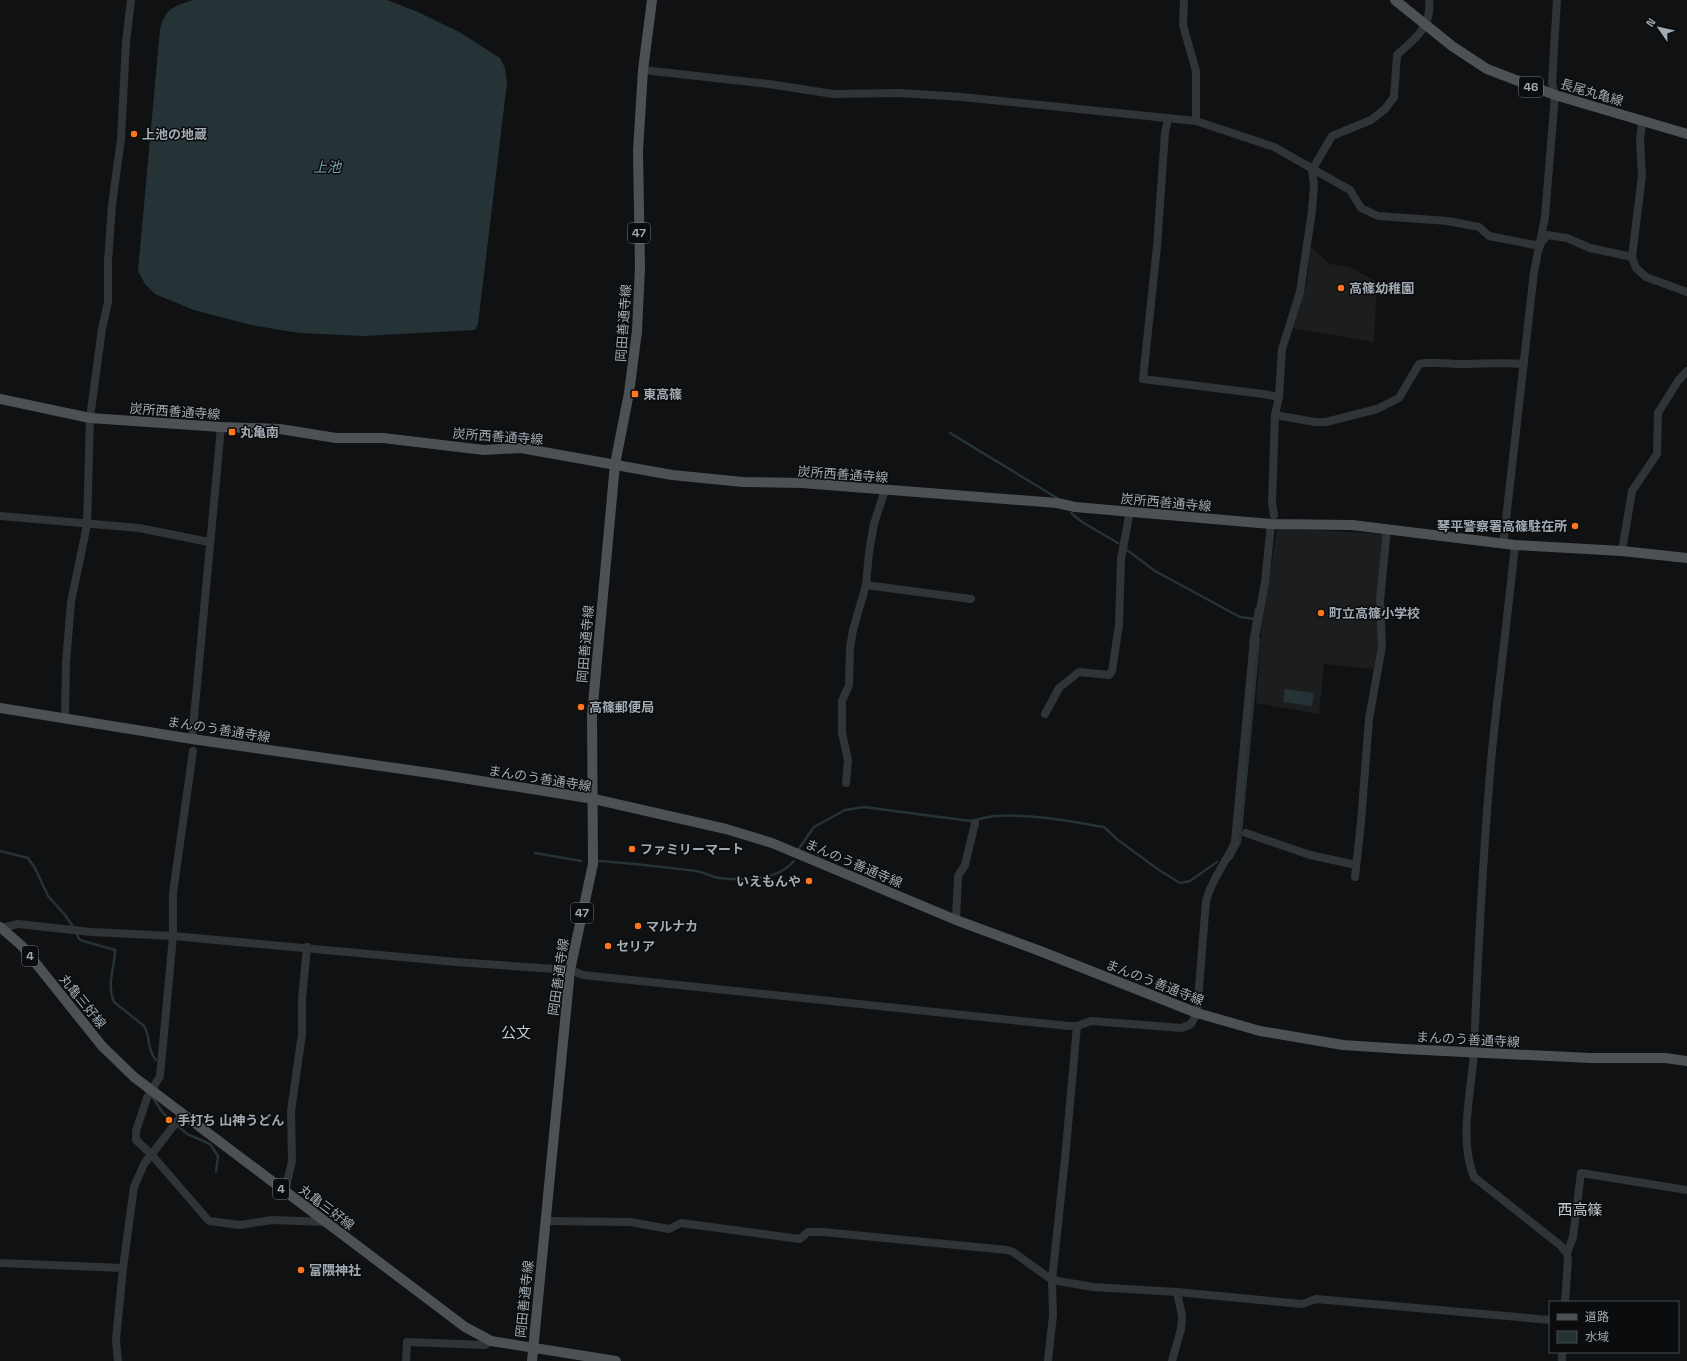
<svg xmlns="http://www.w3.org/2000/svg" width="1687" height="1361" viewBox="0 0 1687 1361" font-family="'Space Grotesk','Noto Sans JP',sans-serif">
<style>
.built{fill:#1c1d1f}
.water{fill:#263336}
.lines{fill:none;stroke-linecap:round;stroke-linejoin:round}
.stream{stroke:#263336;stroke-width:2.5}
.minor{stroke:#313437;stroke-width:8}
.major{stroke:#4d5156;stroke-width:10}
.poi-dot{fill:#fe771c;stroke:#0b0c0d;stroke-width:1.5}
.labels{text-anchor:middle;stroke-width:3;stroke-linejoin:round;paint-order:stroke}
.shield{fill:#0b0c0d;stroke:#737b82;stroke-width:1}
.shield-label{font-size:12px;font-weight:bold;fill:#a0abb4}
.street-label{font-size:13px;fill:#a0abb4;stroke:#0b0c0d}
.poi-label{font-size:13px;font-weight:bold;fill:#a0abb4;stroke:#0b0c0d;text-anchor:start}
.water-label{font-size:14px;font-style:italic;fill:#74a5b2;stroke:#0b0c0d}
.quarter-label{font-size:15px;fill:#c2c9d0;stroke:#0b0c0d}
</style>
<rect width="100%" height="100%" fill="#101112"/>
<g class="built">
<path d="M1311 247 1330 264 1350 267 1377 282 1374 342 1292 328 1307 281Z"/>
<path d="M1277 528 1385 534 1378 646 1373 669 1324 664 1319 714 1256 703 1262 623Z"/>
</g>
<g class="water">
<path d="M193 0H387L418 12 461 33 500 58 505 68 507 83 478 324 475 330 363 336 299 333 251 325 194 310 155 294 145 284 138 271 160 29C165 9 174 6 193 0Z"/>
<path d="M1285 689 1314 693 1312 706 1283 702Z"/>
</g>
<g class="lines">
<g class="stream">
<path d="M950 433 1057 498"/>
<path d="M1071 513 1082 522 1118 543"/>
<path d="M1127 550 1155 571 1240 617 1254 619"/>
<path d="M1250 644 1256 609"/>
<path d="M798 850 814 827 845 810 864 807 970 821C979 820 987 816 996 816 1031 814 1064 820 1097 826L1104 827 1118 840 1159 870 1180 883 1190 881 1217 862"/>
<path d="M0 851 28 858 35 868 48 896 65 915 74 928"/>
<path d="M535 853 581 861"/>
<path d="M1231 859 1240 842 1259 639"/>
<path d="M599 861C631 863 664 867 696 871 704 872 711 877 719 878 744 881 777 881 794 861"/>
<path d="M76 932 79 939 83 941 115 950C115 969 106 983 114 1002L144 1026C151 1037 146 1048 156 1060"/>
<path d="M151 1095 163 1113 187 1134 210 1144 218 1156 216 1172"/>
</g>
<g class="minor">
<path d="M1184 0 1183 25 1196 71V121"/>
<path d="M643 70 769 84 833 94 900 93 962 97 1196 121 1274 147 1350 190 1361 208 1378 216 1448 221 1479 227 1489 236 1540 246"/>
<path d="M1168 119 1165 133 1157 246 1143 379 1263 394 1279 397"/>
<path d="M1542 242 1547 235 1567 238 1590 248 1632 257 1636 268 1646 277 1687 292"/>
<path d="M1632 257 1642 176 1640 141 1642 121"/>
<path d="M1275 415 1315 422H1326L1377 409 1399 398 1419 364C1433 361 1445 364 1459 364 1481 364 1502 362 1524 364"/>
<path d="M1274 515 1272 503 1275 415 1279 397 1282 349 1300 292 1312 211 1314 185 1312 170 1332 136 1371 120 1385 109 1394 97 1397 55C1415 38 1432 28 1429 0"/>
<path d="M0 516 139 528 209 542"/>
<path d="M1504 537 1534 272 1545 217 1555 95 1552 83 1557 0"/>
<path d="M1515 545C1508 614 1499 682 1492 751 1483 850 1478 951 1474 1050 1472 1091 1458 1138 1474 1177L1560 1245 1567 1253 1568 1260 1565 1302"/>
<path d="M1622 551 1632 491 1657 454 1658 413 1678 381 1687 371"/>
<path d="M866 585 971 599"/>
<path d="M1045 714 1059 688 1079 672 1109 675 1112 671 1119 625 1121 559 1130 511"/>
<path d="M65 717 66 663 71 602 87 525 90 418 102 329 108 302V261L112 205 121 139 126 42 131 0"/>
<path d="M192 739 221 427"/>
<path d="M193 751 173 893V936L160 1076 147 1098 136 1131V1140L151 1154 209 1221 240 1225 272 1220 325 1222"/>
<path d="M846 783 848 760 842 733V701L849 685 850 648 853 630 866 585 869 552 874 524 885 490"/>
<path d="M1246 833 1310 855 1356 865"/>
<path d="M1355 877 1361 822 1369 719 1382 646 1380 600 1387 529"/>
<path d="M956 920 958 876 965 865 975 823"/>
<path d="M1 928 18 924 91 932 173 936 456 962 570 970 583 975 1069 1026H1077L1091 1021 1182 1028 1191 1024 1197 1013 1206 901C1212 878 1226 863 1235 842L1253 649 1265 582 1271 524"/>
<path d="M285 1191 292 1161 291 1111 302 1034V999L307 947"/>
<path d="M545 1221 630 1222 669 1229 681 1223 800 1239 808 1232H823L1007 1250 1013 1252 1052 1280 1093 1287 1177 1292 1302 1304 1316 1299 1550 1320"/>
<path d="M1567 1253 1573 1237 1581 1173 1687 1190"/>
<path d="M0 1263 123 1268"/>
<path d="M118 1361 116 1340 123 1268 134 1187 144 1164 182 1115"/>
<path d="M406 1361 407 1342 485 1345 491 1341"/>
<path d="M1048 1361 1053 1315 1052 1280 1065 1159 1077 1026"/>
<path d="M1172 1361 1181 1329 1182 1316 1177 1292"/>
<path d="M1562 1361V1352"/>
</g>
<g class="major">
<path d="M1395 0 1452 46 1487 69 1555 95 1687 134"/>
<path d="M0 399 90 418 221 427 280 429 336 438H383L484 450 521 448 672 475 743 482 802 483 1057 503 1075 507 1271 524 1352 525 1515 545 1622 551 1687 558"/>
<path d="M0 708 192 739 437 774 594 799 726 829 772 843 956 920 1040 951 1197 1013 1260 1031 1343 1045 1404 1049 1590 1058H1665L1687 1061"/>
<path d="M0 927 22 946 102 1046 134 1077 465 1327 491 1341 616 1361"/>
<path d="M532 1361 570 970 593 864 592 715 615 464 629 393 637 331 640 267 638 151 643 70 652 0"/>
</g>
</g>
<g class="poi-dot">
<circle cx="134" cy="134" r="4"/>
<circle cx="1341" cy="288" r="4"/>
<rect x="631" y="390" width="8" height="8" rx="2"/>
<rect x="228" y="428" width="8" height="8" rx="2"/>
<circle cx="1575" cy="526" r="4"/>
<circle cx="1321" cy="613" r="4"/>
<circle cx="581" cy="707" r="4"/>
<circle cx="632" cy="849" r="4"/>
<circle cx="809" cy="881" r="4"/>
<circle cx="638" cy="926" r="4"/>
<circle cx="608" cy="946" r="4"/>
<circle cx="169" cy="1120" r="4"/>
<circle cx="301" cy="1270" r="4"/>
</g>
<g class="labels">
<g class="shield">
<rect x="1519" y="77" width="24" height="20" rx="3"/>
<rect x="628" y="223" width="22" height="20" rx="3"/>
<rect x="571" y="903" width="22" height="20" rx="3"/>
<rect x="22" y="946" width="16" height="20" rx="3"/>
<rect x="273" y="1179" width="16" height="20" rx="3"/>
</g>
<g class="shield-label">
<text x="1531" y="91">46</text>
<text x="639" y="237">47</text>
<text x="582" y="917">47</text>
<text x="30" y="960">4</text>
<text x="281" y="1193">4</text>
</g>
<g class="street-label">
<text transform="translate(1592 92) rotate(16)" y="5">長尾丸亀線</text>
<text transform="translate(623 323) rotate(-86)" y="5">岡田善通寺線</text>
<text transform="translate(175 411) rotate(4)" y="5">炭所西善通寺線</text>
<text transform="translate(498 436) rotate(4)" y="5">炭所西善通寺線</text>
<text transform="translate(843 474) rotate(4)" y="5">炭所西善通寺線</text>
<text transform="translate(1166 502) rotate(5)" y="5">炭所西善通寺線</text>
<text transform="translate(585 644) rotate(-85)" y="5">岡田善通寺線</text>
<text transform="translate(219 729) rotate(9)" y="5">まんのう善通寺線</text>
<text transform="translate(540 778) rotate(9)" y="5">まんのう善通寺線</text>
<text transform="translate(854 863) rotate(23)" y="5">まんのう善通寺線</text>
<text transform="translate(558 977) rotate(-82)" y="5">岡田善通寺線</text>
<text transform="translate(1155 982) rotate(21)" y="5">まんのう善通寺線</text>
<text transform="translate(83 1001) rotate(51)" y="5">丸亀三好線</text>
<text transform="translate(1468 1039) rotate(3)" y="5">まんのう善通寺線</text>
<text transform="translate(327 1207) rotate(37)" y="5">丸亀三好線</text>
<text transform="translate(524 1299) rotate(-84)" y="5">岡田善通寺線</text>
</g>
<g class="poi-label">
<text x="142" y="139">上池の地蔵</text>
<text x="1349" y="293">高篠幼稚園</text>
<text x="643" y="399">東高篠</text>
<text x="240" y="437">丸亀南</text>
<text x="1567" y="531" text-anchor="end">琴平警察署高篠駐在所</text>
<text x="1329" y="618">町立高篠小学校</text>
<text x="589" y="712">高篠郵便局</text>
<text x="640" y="854">ファミリーマート</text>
<text x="801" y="886" text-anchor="end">いえもんや</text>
<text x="646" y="931">マルナカ</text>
<text x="616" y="951">セリア</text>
<text x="177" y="1125">手打ち 山神うどん</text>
<text x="309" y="1275">富隈神社</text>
</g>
<g class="water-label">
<text x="327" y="172">上池</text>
</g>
<g class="quarter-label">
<text x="516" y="1038">公文</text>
<text x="1580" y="1215">西高篠</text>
</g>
</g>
<rect x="1549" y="1301" width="130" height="52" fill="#0b0c0d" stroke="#474c50"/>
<rect x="1557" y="1314" width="20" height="6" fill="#4d5156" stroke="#474c50"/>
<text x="1585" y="1321" font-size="12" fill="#a0abb4">道路</text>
<rect x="1557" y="1331" width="20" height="12" fill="#263336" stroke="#474c50"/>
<text x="1585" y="1341" font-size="12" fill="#a0abb4">水域</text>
<g transform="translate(1659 28) rotate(304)" stroke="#0b0c0d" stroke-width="3" paint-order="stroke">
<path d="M0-3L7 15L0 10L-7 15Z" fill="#a0abb4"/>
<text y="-6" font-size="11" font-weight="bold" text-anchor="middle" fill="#a0abb4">N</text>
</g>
</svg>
